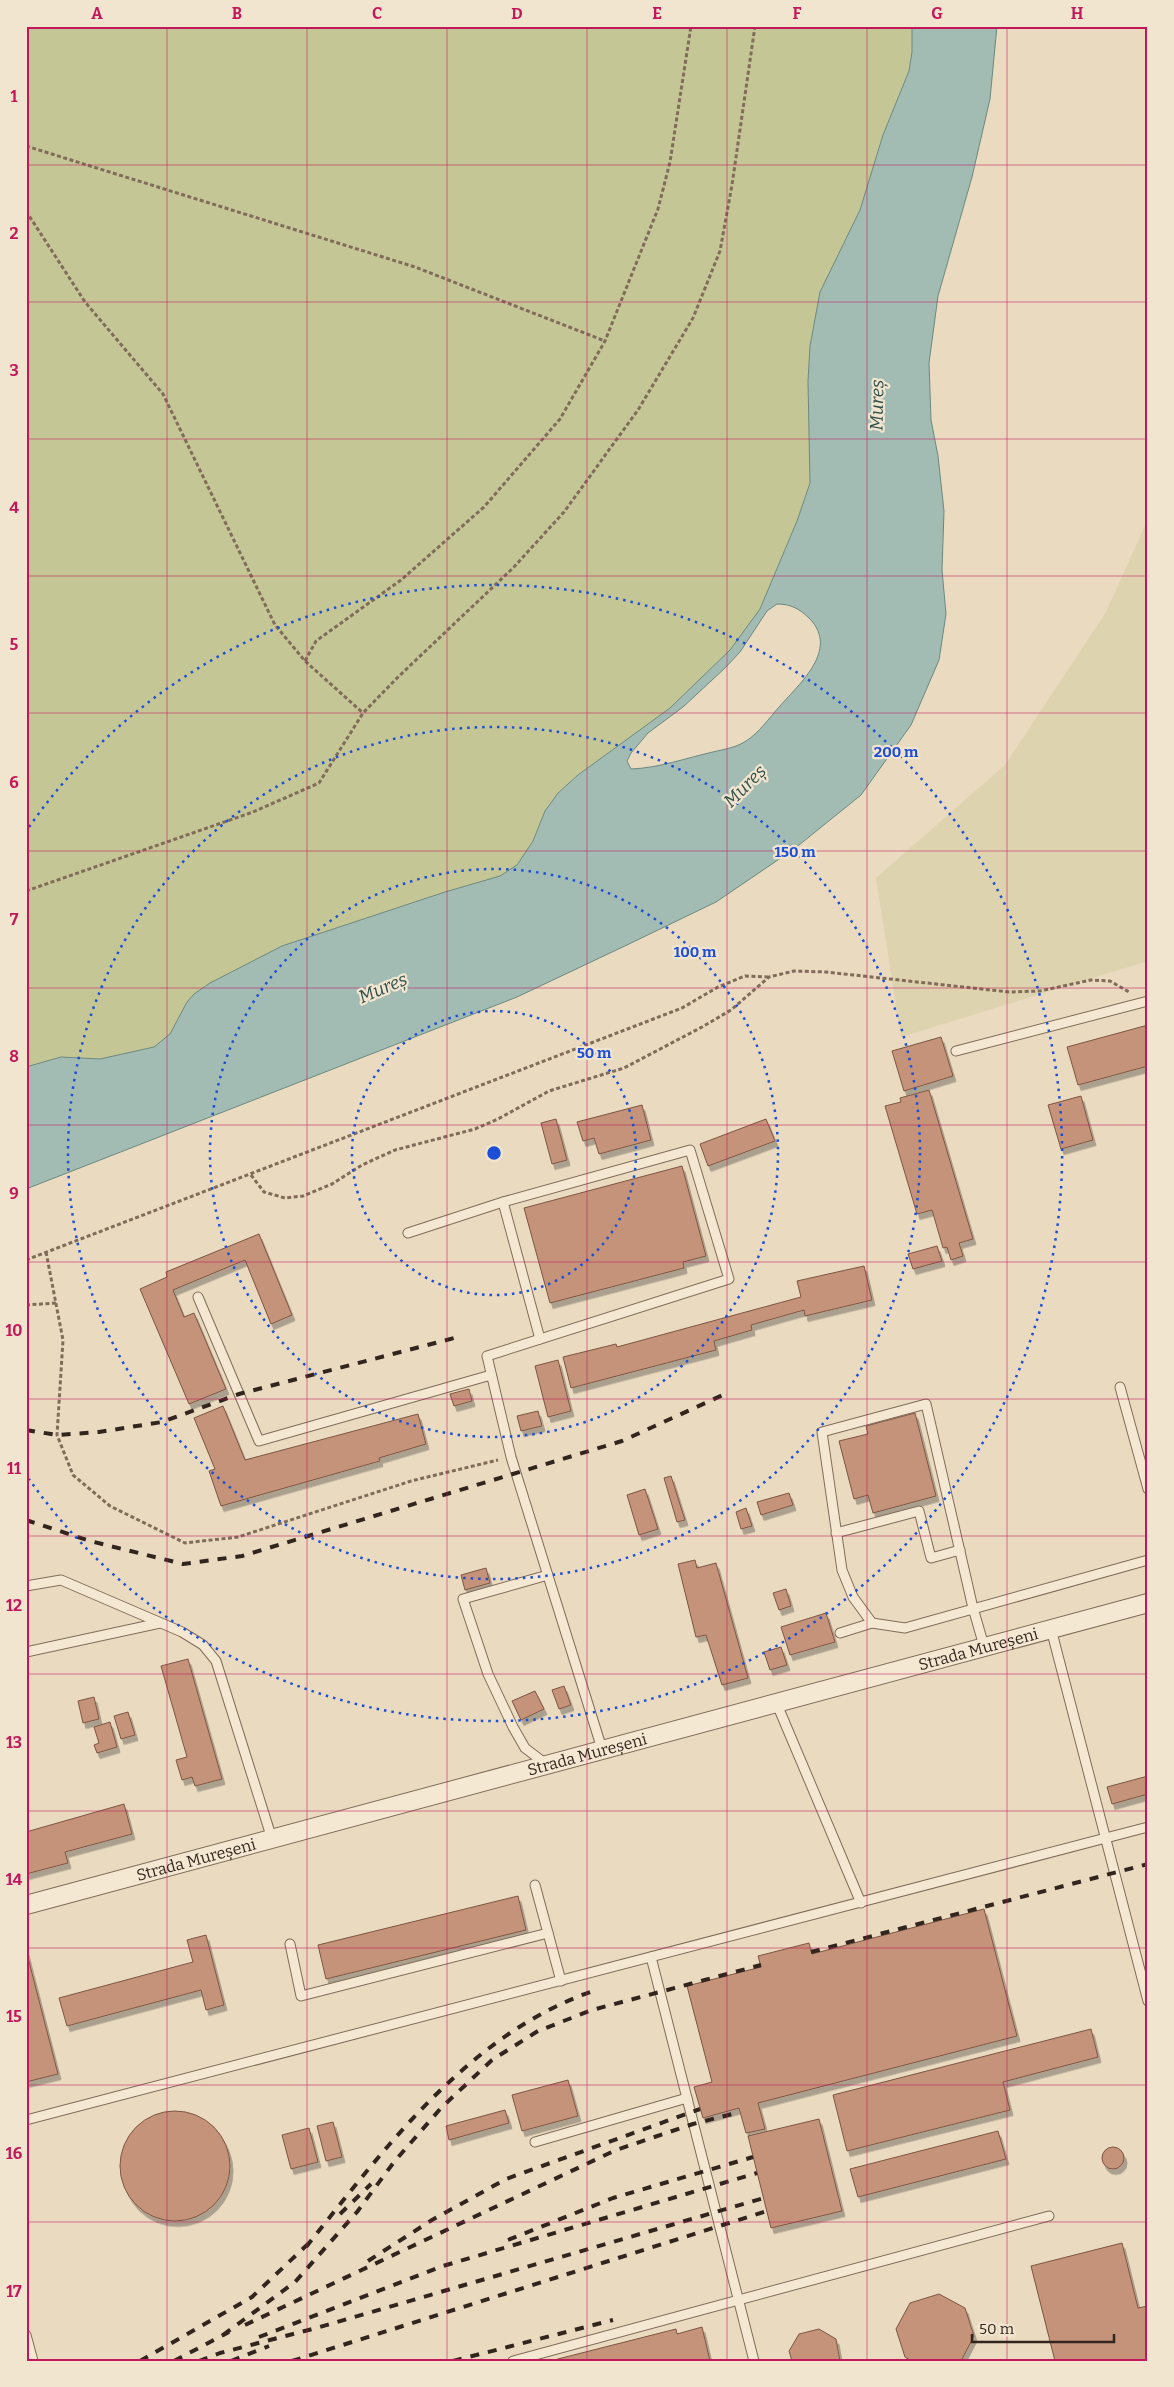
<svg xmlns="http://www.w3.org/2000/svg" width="1174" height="2387" viewBox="0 0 1174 2387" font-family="Bitter,serif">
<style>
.farmland{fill:#ded3af}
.green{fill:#c4c696}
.water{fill:#a3bcb3;stroke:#6b897f;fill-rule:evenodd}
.building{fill:#c49379;stroke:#7e5542;filter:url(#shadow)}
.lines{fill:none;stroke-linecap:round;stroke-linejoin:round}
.service-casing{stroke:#816c5a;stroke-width:11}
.minor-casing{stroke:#816c5a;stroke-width:20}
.path{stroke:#816c5a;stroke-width:3;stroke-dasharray:4 2.5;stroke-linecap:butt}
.service{stroke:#f5e8d3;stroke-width:9}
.minor{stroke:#f5e8d3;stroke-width:18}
.rail{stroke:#32251d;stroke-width:4;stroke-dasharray:9 9;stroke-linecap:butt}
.grid{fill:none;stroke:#c2185b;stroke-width:1;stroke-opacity:0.55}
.ring{fill:none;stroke:#1d4ed8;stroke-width:2.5;stroke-dasharray:2.5 5}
.labels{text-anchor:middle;stroke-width:4.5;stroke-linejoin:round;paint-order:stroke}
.street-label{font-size:16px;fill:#32251d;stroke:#f2e5cf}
.water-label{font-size:18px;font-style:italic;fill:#2d504b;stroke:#f2e5cf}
.centre{fill:#1d4ed8;stroke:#f2e5cf;stroke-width:2.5}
.ring-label{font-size:15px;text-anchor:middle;font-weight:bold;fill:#1d4ed8;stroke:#f2e5cf;stroke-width:4.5;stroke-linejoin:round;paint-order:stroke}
.neatline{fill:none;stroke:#c2185b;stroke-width:2}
.grid-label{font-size:16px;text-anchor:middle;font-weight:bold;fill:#c2185b}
</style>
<defs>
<filter id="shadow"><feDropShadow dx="3" dy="5.5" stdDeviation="0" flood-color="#0004"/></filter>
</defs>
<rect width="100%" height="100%" fill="#e9dac0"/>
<path class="farmland" d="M1148 519V961L901 1037 876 878 1005 765 1106 612Z"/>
<path class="green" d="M26 26H912V52L909 71 883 135 860 210 820 292 810 346 808 381 810 482 797 521 760 609 730 650 670 708 578 775 558 793 545 811 533 841 517 866 500 876 445 892 282 946 210 983 194 994 187 1002 170 1034 155 1047 100 1059 61 1057 26 1067Z"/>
<path class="water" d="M912 26H997L990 99 972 177 938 296 929 363 931 420 938 456 944 511 942 570 946 614 939 660 911 725 861 795 794 849 716 902 629 944 517 997 26 1189V1067L61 1057 100 1059 154 1047 170 1034 187 1002 194 994 210 983 282 946 445 892 500 876 517 865 533 841 545 811 558 793 578 775 670 708 730 650 760 609 797 521 810 483 808 381 810 346 820 292 860 210 883 135 909 71 912 52ZM777 604C791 604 800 609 810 619 839 650 800 683 780 706 769 718 759 733 746 741 735 748 725 749 713 752 686 758 659 768 631 769L627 761 631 753 648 733 683 707 725 668 740 652 767 611Z"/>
<g class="building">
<path d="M1148 1025V1066L1078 1085 1067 1047Z"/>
<path d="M941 1037 953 1076 904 1091 892 1051Z"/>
<path d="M929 1090 973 1239 959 1243 963 1256 951 1260 947 1247 943 1248 932 1210 917 1214 885 1106 901 1102 900 1098Z"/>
<path d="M1081 1096 1093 1140 1061 1149 1048 1105Z"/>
<path d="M642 1105 651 1140 599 1154 594 1138 583 1141 577 1122Z"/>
<path d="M556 1119 567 1160 552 1164 541 1123Z"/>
<path d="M766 1119 775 1141 708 1166 700 1144Z"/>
<path d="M682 1166 706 1256 683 1262 684 1268 550 1303 524 1208Z"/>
<path d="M259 1234 292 1315 271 1324 245 1260 173 1290 184 1317 194 1313 226 1389 189 1404 140 1289 167 1277 166 1272Z"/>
<path d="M937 1246 942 1261 913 1269 908 1254Z"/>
<path d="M864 1266 872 1300 805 1316 804 1310 751 1325 752 1330 714 1341 716 1350 571 1388 563 1357 616 1344 617 1347 801 1297 797 1281Z"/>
<path d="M558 1360 571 1411 548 1417 535 1366Z"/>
<path d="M469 1389 472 1401 454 1406 450 1394Z"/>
<path d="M223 1406 245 1460 418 1414 426 1444 379 1458 380 1461 221 1506 209 1471 215 1469 194 1418Z"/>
<path d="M538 1411 542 1426 521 1431 517 1416Z"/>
<path d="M915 1413 936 1496 873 1513 868 1495 854 1499 839 1441 868 1434 866 1426Z"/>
<path d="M671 1476 685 1520 677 1522 664 1478Z"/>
<path d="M645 1489 658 1529 639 1535 627 1495Z"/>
<path d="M789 1493 793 1505 761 1515 757 1502Z"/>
<path d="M746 1508 752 1526 741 1529 736 1512Z"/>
<path d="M695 1560 697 1568 716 1563 748 1678 722 1685 706 1635 696 1637 678 1564Z"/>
<path d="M486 1568 490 1583 465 1590 461 1575Z"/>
<path d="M786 1589 791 1606 779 1610 773 1593Z"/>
<path d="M826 1613 835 1642 790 1655 781 1627Z"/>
<path d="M781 1647 787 1665 770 1670 764 1652Z"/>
<path d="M188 1659 222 1779 195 1786 192 1777 182 1780 176 1760 187 1757 161 1666Z"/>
<path d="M564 1686 571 1705 559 1709 552 1690Z"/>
<path d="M535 1691 544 1709 521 1720 512 1701Z"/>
<path d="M94 1697 99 1719 83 1723 78 1701Z"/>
<path d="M128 1712 135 1735 121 1739 114 1716Z"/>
<path d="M110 1722 117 1747 97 1753 94 1745 99 1743 94 1727Z"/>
<path d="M1148 1776V1794L1112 1804 1107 1787Z"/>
<path d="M124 1804 132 1834 65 1852 68 1863 26 1874V1832Z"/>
<path d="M518 1896 526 1930 326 1979 318 1945Z"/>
<path d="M984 1909 1017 2036 758 2103 765 2129 746 2133 739 2108 703 2118 694 2087 712 2082 687 1986 761 1967 758 1956 809 1943 812 1954Z"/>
<path d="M206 1935 224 2005 206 2010 201 1990 67 2026 59 1998 193 1962 187 1940Z"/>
<path d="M26 1950 58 2074 26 2082Z"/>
<path d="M1091 2029 1098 2057 1003 2082 1010 2110 847 2151 833 2095Z"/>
<path d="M568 2080 578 2116 522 2131 512 2095Z"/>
<path d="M505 2110 509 2123 449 2140 446 2126Z"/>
<circle cx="175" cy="2166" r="55"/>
<path d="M819 2119 842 2211 771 2228 748 2136Z"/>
<path d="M333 2122 342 2157 326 2161 317 2126Z"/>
<path d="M309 2128 318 2162 291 2169 282 2135Z"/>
<path d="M998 2131 1006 2159 858 2197 850 2169Z"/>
<circle cx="1113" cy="2158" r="11"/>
<path d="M1122 2243 1138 2308 1148 2306V2361H1055L1031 2266Z"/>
<path d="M939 2294 965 2308 974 2336 961 2361H912L905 2357 896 2329 910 2303Z"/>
<path d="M702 2327 710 2361H550L676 2329 677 2334Z"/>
<path d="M819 2329 836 2339 840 2361H792L789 2351 799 2334Z"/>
</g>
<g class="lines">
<g class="service-casing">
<g id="service">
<path d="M956 1051 1148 1001"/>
<path d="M503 1202 540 1339"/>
<path d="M408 1233 503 1202 690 1150 729 1279 487 1356 511 1457 602 1749"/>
<path d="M198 1297 259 1441 491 1375"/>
<path d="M1120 1387 1148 1489"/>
<path d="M836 1533 919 1511 931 1558 960 1550"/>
<path d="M26 1586 61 1580 182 1632 203 1645 216 1661 272 1839"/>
<path d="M872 1623 853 1597 842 1570 822 1432 926 1404 973 1608 984 1646"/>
<path d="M1051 1629 1148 2001"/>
<path d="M840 1633 872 1623 905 1628 1148 1560"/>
<path d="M26 1652 160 1623"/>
<path d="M776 1702 861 1903"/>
<path d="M546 1764 525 1748 513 1727 488 1674 463 1599 548 1575"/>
<path d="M535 1885 561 1981"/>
<path d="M290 1944 301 1996 548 1933"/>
<path d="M651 1957 754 2361"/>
<path d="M26 2120 1148 1827"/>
<path d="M535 2142 687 2098"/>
<path d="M26 2335 33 2361"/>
<path d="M513 2361 1049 2216"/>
</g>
</g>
<g class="minor-casing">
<g id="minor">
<path id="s1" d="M26 1905 1148 1603"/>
</g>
</g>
<g class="path">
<path d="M26 146 415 267 605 341"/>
<path d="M26 211 85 302 163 394 275 625 305 661 363 713"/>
<path d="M305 661 316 641 401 580 484 507 560 419 605 341 658 209 670 162 691 26"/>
<path d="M26 891 253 812 319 783 363 713 397 678 513 568 564 512 638 410 693 318 720 251 732 185 755 26"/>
<path d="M251 1175 264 1192 285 1198 303 1196 332 1184 362 1165 395 1150 475 1129 498 1119 549 1091 624 1068 702 1027 731 1010 769 977 794 971 826 972 1009 992 1040 991 1091 980 1110 981 1129 992"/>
<path d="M46 1252 63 1340 57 1435 73 1475 110 1506 185 1543 238 1537 411 1481 498 1460"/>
<path d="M26 1260 682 1008 718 987 745 976 768 977"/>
<path d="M26 1305 56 1303"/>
</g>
<use href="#service" class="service"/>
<use href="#minor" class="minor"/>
<g class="rail">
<path d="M26 1430 57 1435 99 1432 162 1422 239 1394 462 1336"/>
<path d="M26 1520 90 1541 183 1564 242 1556 622 1441 725 1394"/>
<path d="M811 1952 1148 1864"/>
<path d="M340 2214 371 2184"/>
<path d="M508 2240 613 2198 753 2157"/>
<path d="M306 2247C386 2147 469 2033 596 1990"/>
<path d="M368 2261 432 2220 506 2179 700 2109"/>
<path d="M245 2325 616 2150 693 2124 740 2112"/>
<path d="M223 2335 295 2282 357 2212 394 2162 441 2108 492 2060 538 2031 592 2010 761 1965"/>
<path d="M259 2337 443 2266 757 2173"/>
<path d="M140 2361 252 2297 309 2243"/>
<path d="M174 2361 229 2332"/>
<path d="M199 2361 220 2353 320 2327 764 2198"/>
<path d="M231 2361 269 2346"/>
<path d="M292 2361 767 2211"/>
<path d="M453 2361 613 2320"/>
</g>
</g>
<path class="grid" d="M167 26V2361M307 26V2361M447 26V2361M587 26V2361M727 26V2361M867 26V2361M1007 26V2361M26 165H1148M26 302H1148M26 439H1148M26 576H1148M26 713H1148M26 851H1148M26 988H1148M26 1125H1148M26 1262H1148M26 1399H1148M26 1536H1148M26 1674H1148M26 1811H1148M26 1948H1148M26 2085H1148M26 2222H1148"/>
<g class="ring">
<circle cx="494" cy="1153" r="142"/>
<circle cx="494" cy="1153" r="284"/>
<circle cx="494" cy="1153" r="426"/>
<path d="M29 827A568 568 0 1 1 29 1479"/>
</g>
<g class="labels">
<g class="street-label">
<text dy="6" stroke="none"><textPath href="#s1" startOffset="986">Strada Mureșeni</textPath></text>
<text dy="6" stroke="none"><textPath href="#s1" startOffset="581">Strada Mureșeni</textPath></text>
<text dy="6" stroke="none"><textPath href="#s1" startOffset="176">Strada Mureșeni</textPath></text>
</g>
<g class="water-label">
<text transform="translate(877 405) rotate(-89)" y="6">Mureș</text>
<text transform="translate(745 786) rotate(-45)" y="6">Mureș</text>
<text transform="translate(383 988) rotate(-23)" y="6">Mureș</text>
</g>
</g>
<circle cx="494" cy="1153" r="8" class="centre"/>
<g class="ring-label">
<text x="896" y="757">200 m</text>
<text x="795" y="857">150 m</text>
<text x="695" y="957">100 m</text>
<text x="594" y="1058">50 m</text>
</g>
<rect width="1174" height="2387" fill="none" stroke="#f2e5cf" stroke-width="55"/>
<path d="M972 2334v8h142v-8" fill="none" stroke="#32251d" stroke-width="2.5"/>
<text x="979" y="2334" font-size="15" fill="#32251d" stroke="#f2e5cf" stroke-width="4" paint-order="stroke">50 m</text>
<rect x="28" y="28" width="1118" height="2332" class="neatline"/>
<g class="grid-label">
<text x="97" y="19">A</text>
<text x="237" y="19">B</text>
<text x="377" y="19">C</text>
<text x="517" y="19">D</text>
<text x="657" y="19">E</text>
<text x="797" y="19">F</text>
<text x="937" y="19">G</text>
<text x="1077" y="19">H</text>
<text x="14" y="102">1</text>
<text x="14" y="239">2</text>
<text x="14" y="376">3</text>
<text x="14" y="513">4</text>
<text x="14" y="650">5</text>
<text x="14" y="788">6</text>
<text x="14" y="925">7</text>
<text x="14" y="1062">8</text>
<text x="14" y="1199">9</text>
<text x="14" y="1336">10</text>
<text x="14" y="1474">11</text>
<text x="14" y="1611">12</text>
<text x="14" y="1748">13</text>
<text x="14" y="1885">14</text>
<text x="14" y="2022">15</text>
<text x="14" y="2159">16</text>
<text x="14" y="2297">17</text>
</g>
</svg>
